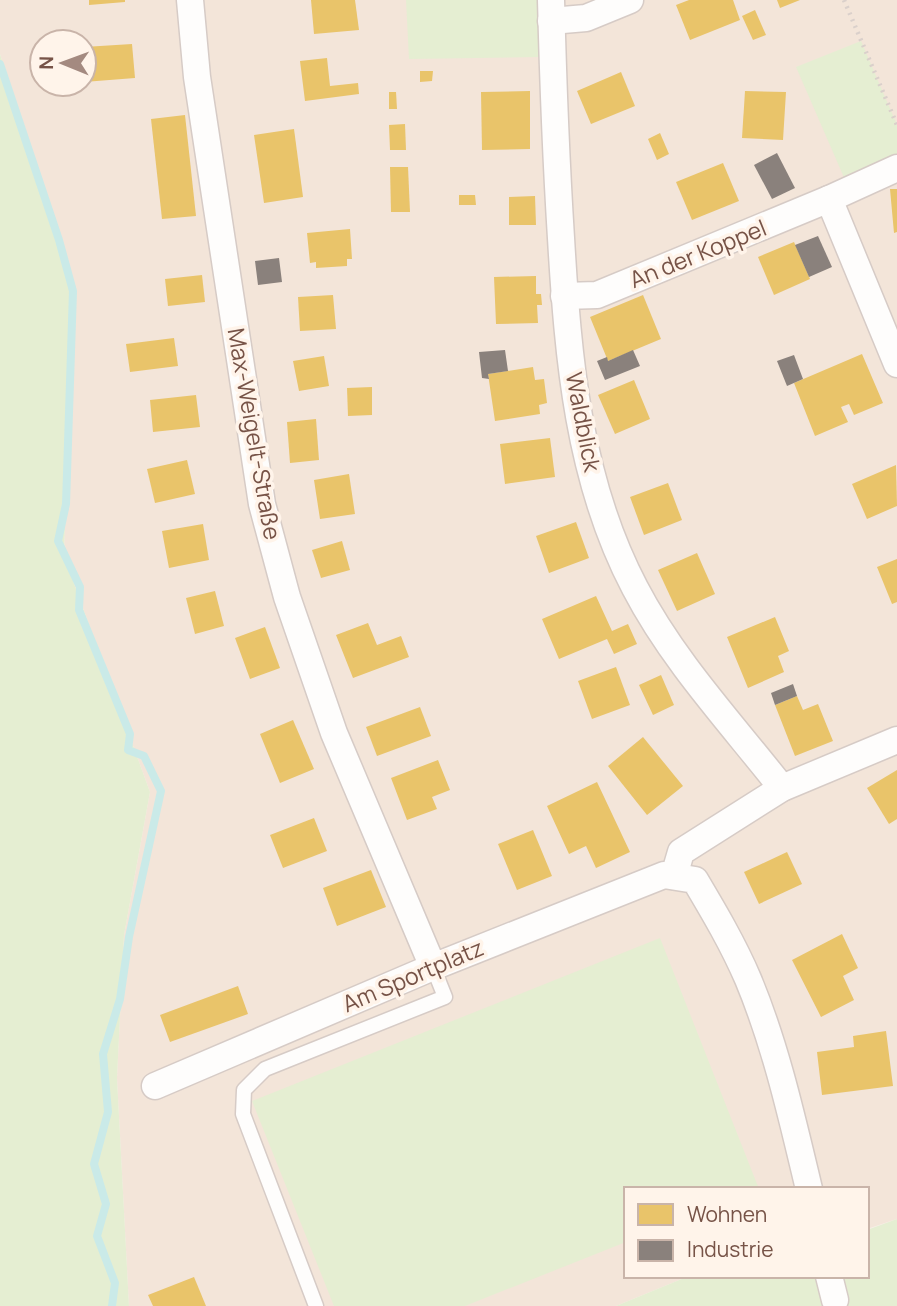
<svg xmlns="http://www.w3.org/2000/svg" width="897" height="1306" viewBox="0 0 897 1306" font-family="Manrope,sans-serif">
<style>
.residential{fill:#f3e5d9;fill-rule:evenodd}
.green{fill:#e5eed2}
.homes{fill:#e9c46a}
.industry{fill:#8a817c}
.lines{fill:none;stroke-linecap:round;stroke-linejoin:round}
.stream{stroke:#caeae8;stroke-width:8}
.lane-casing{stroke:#d6cbc6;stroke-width:17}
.street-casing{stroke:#d6cbc6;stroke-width:29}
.path{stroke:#dad0cb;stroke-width:4.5;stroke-dasharray:2 5;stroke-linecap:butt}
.lane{stroke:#fefdfc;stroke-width:14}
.street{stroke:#fefdfc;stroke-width:26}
.labels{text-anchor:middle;stroke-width:7;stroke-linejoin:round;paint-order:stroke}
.street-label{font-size:23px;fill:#775347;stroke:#fff4ea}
</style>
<rect width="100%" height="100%" fill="#f7f0e9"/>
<path class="residential" d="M0 0H897V1219L867 1229V1189H626V1276H689L616 1306H129L117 1078 124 935 150 792 64 556 73 284 0 54ZM42 42H84V84H42Z"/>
<g class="green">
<path d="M406 0H537L540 57 409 59Z"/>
<path d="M861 41 897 125V168L849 189 796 67Z"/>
<path d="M0 54 73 284 64 556 150 792 124 935 117 1078 129 1306H0Z"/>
<path d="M660 938 759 1189H626V1242L465 1306H334L252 1101Z"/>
<path d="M897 1219V1306H616L689 1276H867V1230Z"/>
</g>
<g class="homes">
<path d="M89 0H125V2L89 5Z"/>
<path d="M311 0H355L359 30 314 34Z"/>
<path d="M689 0H733L740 20 690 40 676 5Z"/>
<path d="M777 0H800L780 8Z"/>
<path d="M755 10 766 35 753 40 742 16Z"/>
<path d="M132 44 135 78 84 82V47Z"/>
<path d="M327 58 330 86 358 83 359 94 305 101 300 61Z"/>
<path d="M420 71H433L432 81 420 82Z"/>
<path d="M621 72 635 106 591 124 577 91Z"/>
<path d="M530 91V149L482 150 481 92Z"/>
<path d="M745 91 786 92 783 140 742 138Z"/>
<path d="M389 92H396L397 109H389Z"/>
<path d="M185 115 196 216 162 219 151 119Z"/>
<path d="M405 124 406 150H390L389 125Z"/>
<path d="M294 129 303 197 264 203 254 135Z"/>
<path d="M660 133 669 154 657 160 648 139Z"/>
<path d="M723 163 739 201 692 220 676 182Z"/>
<path d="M390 167H408L410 212H391Z"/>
<path d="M890 189H897V232L894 233Z"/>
<path d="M459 195H475L476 205H459Z"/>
<path d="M535 196 536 225H509V197Z"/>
<path d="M350 229 352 259H347V266L316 268V262L310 263 307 233Z"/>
<path d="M794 242 810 279 774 295 758 257Z"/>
<path d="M202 275 205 302 168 306 165 279Z"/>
<path d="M536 276V294H541L542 305H537L538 323 496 324 494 277Z"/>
<path d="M333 295 336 329 300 331 298 297Z"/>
<path d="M643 295 661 339 608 361 590 317Z"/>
<path d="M174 338 178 366 130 372 126 344Z"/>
<path d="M862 354 883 403 854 415 849 404 841 407 848 422 815 436 794 383Z"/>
<path d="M324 356 329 386 299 391 293 361Z"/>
<path d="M533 367 535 380 544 379 547 403 539 405 540 414 495 421 488 374Z"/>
<path d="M634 380 650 419 615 434 598 395Z"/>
<path d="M372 387V415L348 416 347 388Z"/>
<path d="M196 395 200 427 153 432 150 400Z"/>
<path d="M316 419 319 460 290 463 287 422Z"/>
<path d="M550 438 555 477 505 484 500 444Z"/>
<path d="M187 460 195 494 155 503 147 469Z"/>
<path d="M896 465 897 506 867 519 852 484Z"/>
<path d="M349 474 355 514 320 519 314 480Z"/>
<path d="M668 483 682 520 644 535 630 497Z"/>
<path d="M576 522 589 558 549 573 536 536Z"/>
<path d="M203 524 209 560 169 568 162 531Z"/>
<path d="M342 541 350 570 321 578 312 550Z"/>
<path d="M697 553 715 594 677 611 658 570Z"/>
<path d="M897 559V602L892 604 877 567Z"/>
<path d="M215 591 224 626 195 634 186 598Z"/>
<path d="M596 596 612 631 628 624 637 644 614 654 607 639 559 659 542 619Z"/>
<path d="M775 617 789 651 778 656 784 672 748 688 727 637Z"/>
<path d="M368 623 377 645 401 636 409 657 353 678 336 635Z"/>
<path d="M265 627 280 668 250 679 235 638Z"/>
<path d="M616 667 630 705 592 719 578 681Z"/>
<path d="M661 675 674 705 653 715 639 685Z"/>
<path d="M797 696 803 710 818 704 833 741 795 756 775 705Z"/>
<path d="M420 707 431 736 377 756 366 727Z"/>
<path d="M293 720 314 769 280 783 260 734Z"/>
<path d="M643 737 683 786 647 815 608 766Z"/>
<path d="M438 760 450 790 432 797 437 809 407 820 391 778Z"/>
<path d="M897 770V819L889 824 867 788Z"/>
<path d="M597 782 630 852 596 868 586 846 569 854 547 806Z"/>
<path d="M314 818 327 851 283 868 270 835Z"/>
<path d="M533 830 552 876 517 890 498 844Z"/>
<path d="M787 852 802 884 759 904 744 872Z"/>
<path d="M371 870 386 907 337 926 323 888Z"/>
<path d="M842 934 858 968 843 976 854 1000 821 1017 792 960Z"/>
<path d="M238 986 248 1014 170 1042 160 1015Z"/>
<path d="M886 1031 893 1086 822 1095 817 1052 854 1047 853 1036Z"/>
<path d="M194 1277 206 1306H153L148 1295Z"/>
</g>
<g class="industry">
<path d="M777 153 795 188 772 199 754 165Z"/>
<path d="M818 236 832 267 809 277 795 245Z"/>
<path d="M279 258 282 282 258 285 255 261Z"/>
<path d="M505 350 508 371 488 374 489 379 482 378 479 352Z"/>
<path d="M633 350 640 366 605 380 597 361 607 357 608 361Z"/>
<path d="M794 355 803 379 787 386 777 361Z"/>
<path d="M793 684 797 696 775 705 771 693Z"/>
</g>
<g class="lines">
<path class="stream" d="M0 64 59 240 73 291 66 504 58 541 80 587 79 610 130 734 128 750 144 756 161 791 129 937 120 999 103 1054 108 1112 94 1164 106 1204 97 1236 115 1283 112 1306"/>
<g class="lane-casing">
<path id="lane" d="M316 1306 243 1114 244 1090 265 1069 445 997 433 967"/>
</g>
<g class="street-casing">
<g id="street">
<path d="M190 0 197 77 262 504 287 597 334 733 433 967"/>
<path d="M551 0C553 79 556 159 561 238 568 358 578 480 635 588 673 661 731 723 782 788"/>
<path d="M551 21 586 18 630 0"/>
<path d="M829 199 897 364"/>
<path d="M564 296 597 295 829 199 897 168"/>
<path d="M674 876 681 852 782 788 897 740"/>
<path d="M155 1086 433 967 664 875 695 880C714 912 733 944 748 979 776 1046 792 1118 809 1189"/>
<path d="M829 1276 835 1300"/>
</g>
</g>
<path class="path" d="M844 0 897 125"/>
<use href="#lane" class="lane"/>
<use href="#street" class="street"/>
</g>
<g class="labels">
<g class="street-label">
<text transform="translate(698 254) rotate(-22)" y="8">An der Koppel</text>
<text transform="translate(583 422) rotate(79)" y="8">Waldblick</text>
<text transform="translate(254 434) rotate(80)" y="8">Max-Weigelt-Straße</text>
<text transform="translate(413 976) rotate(-23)" y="8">Am Sportplatz</text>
</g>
</g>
<rect x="624" y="1187" width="245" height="91" fill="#fff4ea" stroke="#c9b4a9" stroke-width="2"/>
<rect x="638" y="1204" width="35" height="21" fill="#e9c46a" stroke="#c9b4a9" stroke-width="2"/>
<text x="687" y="1222" font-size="21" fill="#775347">Wohnen</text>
<rect x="638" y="1240" width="35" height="21" fill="#8a817c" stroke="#c9b4a9" stroke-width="2"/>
<text x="687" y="1257" font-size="21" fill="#775347">Industrie</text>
<g transform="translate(63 63) rotate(271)"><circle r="33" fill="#fff4ea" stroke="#c9b4a9" stroke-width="2"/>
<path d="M0-5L12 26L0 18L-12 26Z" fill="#a48a80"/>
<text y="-10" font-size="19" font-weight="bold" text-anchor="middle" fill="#775347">N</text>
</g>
</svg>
